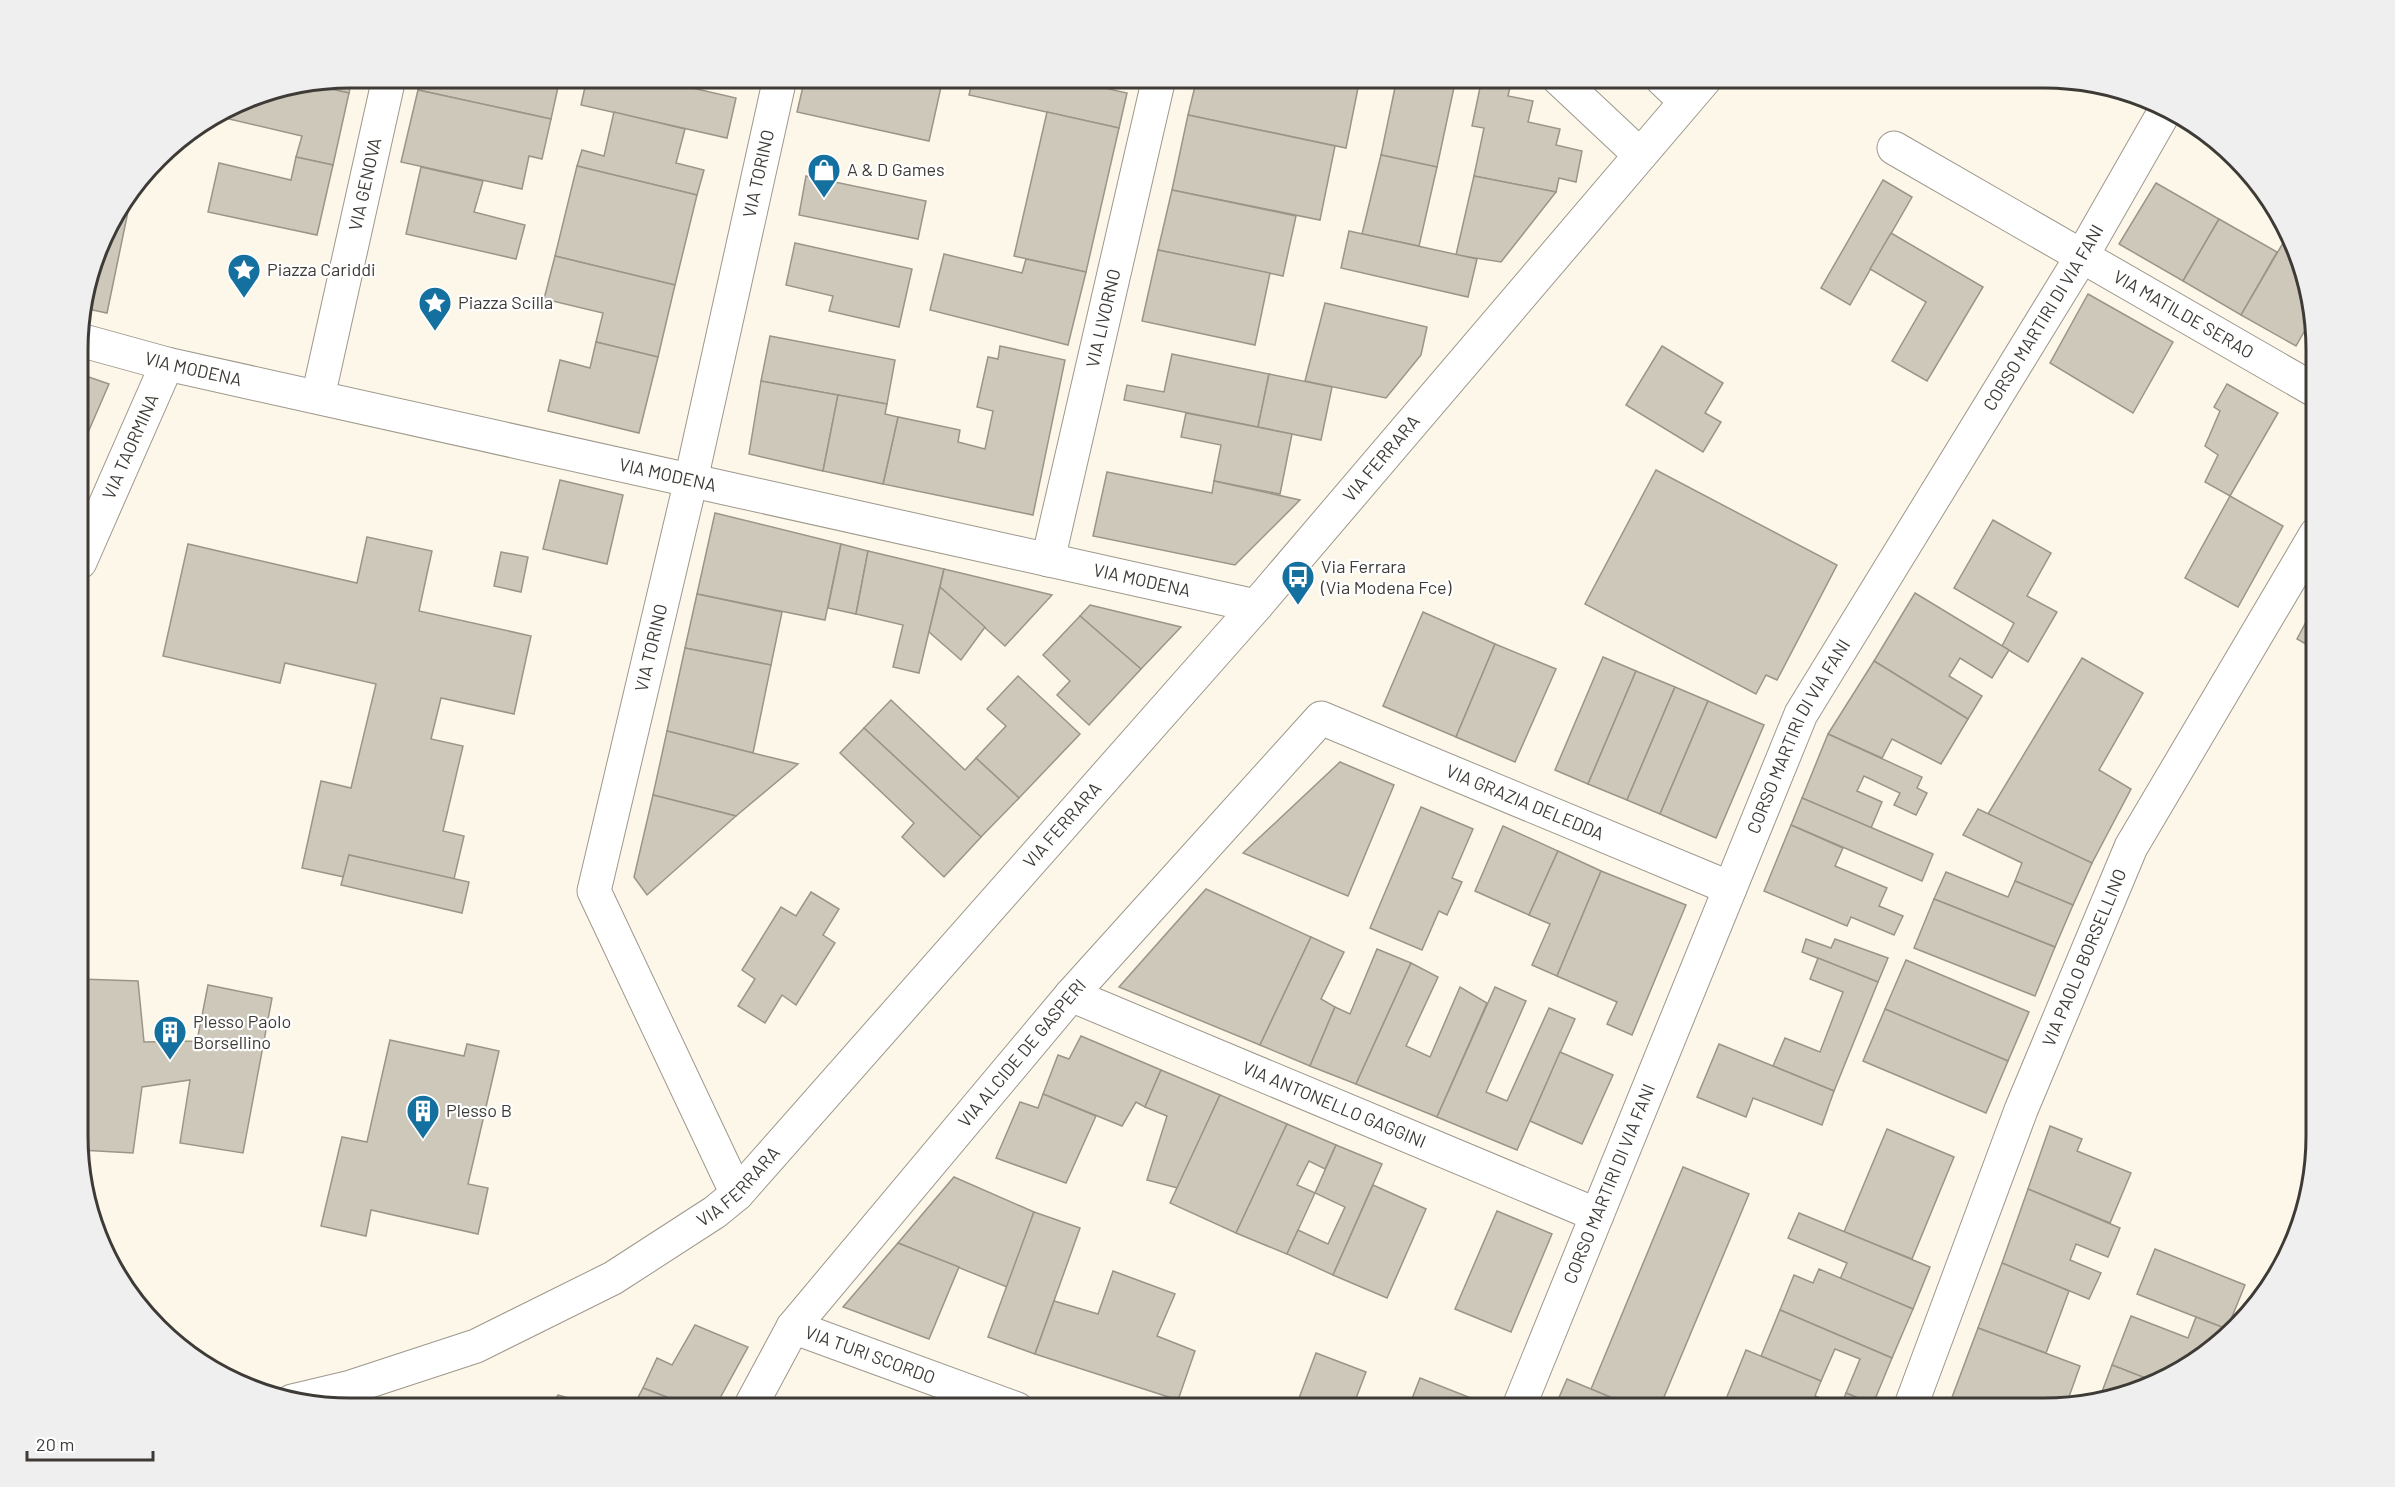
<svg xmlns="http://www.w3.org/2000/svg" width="2395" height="1487" viewBox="0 0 2395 1487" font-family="Barlow,sans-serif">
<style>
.building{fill:#cec8bb;stroke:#9b9589;stroke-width:1.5}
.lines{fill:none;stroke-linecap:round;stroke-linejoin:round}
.minor-casing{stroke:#9e988c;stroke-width:35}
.minor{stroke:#fff;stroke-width:33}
.labels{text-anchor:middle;stroke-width:4.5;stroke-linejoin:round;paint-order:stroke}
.poi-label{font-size:18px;fill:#3e3b36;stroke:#fff;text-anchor:start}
.street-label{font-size:18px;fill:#3e3b36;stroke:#fff}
.rim{fill:none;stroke:#3e3b36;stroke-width:3}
</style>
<rect width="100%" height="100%" fill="#fdf7e9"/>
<g class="building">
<path d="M352 78 349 93 313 85 350 78Z"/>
<path d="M421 78H560L551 119 418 90Z"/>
<path d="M587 78H649L736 98 727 138 581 105Z"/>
<path d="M805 78H943L929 141 797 112Z"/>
<path d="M973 78H1059L1127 93 1119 128 969 95Z"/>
<path d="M1197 78H1360L1346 148 1188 115Z"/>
<path d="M1397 78H1456L1437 167 1381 155Z"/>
<path d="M1482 78H1512L1508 96 1533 101 1528 122 1560 129 1556 145 1582 151 1576 182 1559 178 1556 192 1474 176 1484 128 1472 126Z"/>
<path d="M313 85 349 93 333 165 296 157 302 136 229 119 232 108 247 99Z"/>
<path d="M418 90 551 119 542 159 529 156 522 189 401 162Z"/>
<path d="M614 112 685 129 676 163 704 170 697 195 577 166 582 150 604 156Z"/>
<path d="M1047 112 1119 128 1086 272 1014 256Z"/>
<path d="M1188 115 1335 146 1320 220 1172 190Z"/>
<path d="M2192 122 2196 124 2214 144 2188 129Z"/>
<path d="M1381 155 1437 167 1419 246 1362 234Z"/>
<path d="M296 157 333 165 317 235 208 212 219 163 291 180Z"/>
<path d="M577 166 697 195 675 285 555 256Z"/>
<path d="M421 167 483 181 474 212 525 225 516 259 406 234Z"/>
<path d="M806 176 926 201 918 239 799 215Z"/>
<path d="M1474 176 1556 192 1501 262 1456 255Z"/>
<path d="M1883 180 1912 197 1850 305 1821 288Z"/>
<path d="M2156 183 2219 219 2183 281 2119 244Z"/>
<path d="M1172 190 1296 216 1283 276 1158 250Z"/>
<path d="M131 197 107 313 83 308 106 230Z"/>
<path d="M2219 219 2277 252 2241 315 2183 281Z"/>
<path d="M1349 231 1477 259 1468 297 1341 268Z"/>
<path d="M1891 233 1983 287 1927 381 1892 361 1926 302 1870 269Z"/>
<path d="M795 243 912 269 899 327 829 311 833 296 786 285Z"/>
<path d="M2283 243 2291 247 2312 318 2296 346 2241 315Z"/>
<path d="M1158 250 1270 273 1255 345 1142 321Z"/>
<path d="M944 254 1022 273 1026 259 1086 272 1068 345 930 310Z"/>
<path d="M555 256 675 285 658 357 596 342 603 313 544 299Z"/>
<path d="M2088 294 2173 342 2133 413 2050 363Z"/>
<path d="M1325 303 1427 327 1421 355 1386 398 1305 381Z"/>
<path d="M770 336 895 360 887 404 761 381Z"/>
<path d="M596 342 658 357 639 433 548 411 560 360 590 368Z"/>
<path d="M1000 346 1065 360 1033 515 883 484 898 417 960 430 958 442 985 449 993 411 977 407 988 357 998 359Z"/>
<path d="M1662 346 1723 383 1705 413 1721 422 1703 452 1626 405Z"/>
<path d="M1172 354 1269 374 1258 427 1124 400 1127 385 1164 392Z"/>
<path d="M80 374 109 384 80 451Z"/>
<path d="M1269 374 1332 387 1321 440 1258 427Z"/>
<path d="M761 381 838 395 823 471 749 454Z"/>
<path d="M2227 384 2278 413 2230 496 2205 482 2218 455 2205 446 2220 411 2214 407Z"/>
<path d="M838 395 887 404 885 414 898 417 883 484 823 471Z"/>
<path d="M1186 413 1292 434 1280 494 1214 481 1221 445 1181 437Z"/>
<path d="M1656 470 1837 565 1777 680 1766 675 1756 694 1585 604Z"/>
<path d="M1107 472 1212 493 1214 481 1300 500 1235 565 1093 536Z"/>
<path d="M560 480 623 495 607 564 543 549Z"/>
<path d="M2230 496 2283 526 2238 607 2185 578Z"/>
<path d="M715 513 841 544 825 620 697 594Z"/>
<path d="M1993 520 2051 553 2027 596 2057 612 2028 662 2002 646 2014 623 1954 588Z"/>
<path d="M367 537 432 551 419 611 531 636 514 714 441 698 431 739 463 746 443 831 464 836 454 879 349 855 344 877 302 868 321 781 351 788 376 684 285 663 280 683 163 656 188 544 357 583Z"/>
<path d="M841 544 868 551 856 614 828 608Z"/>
<path d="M868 551 944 569 919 673 893 667 903 625 856 614Z"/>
<path d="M501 552 528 557 521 592 494 586Z"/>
<path d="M944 569 1052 595 1005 646 940 587Z"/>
<path d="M940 587 985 627 961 660 929 632Z"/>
<path d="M1915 593 2009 650 1992 678 1960 658 1949 676 1982 696 1968 719 1874 661Z"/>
<path d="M697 594 782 612 771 665 685 648Z"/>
<path d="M2316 603V650L2297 639Z"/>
<path d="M1090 605 1181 627 1141 669 1080 616Z"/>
<path d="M1423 612 1495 644 1456 737 1383 706Z"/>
<path d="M1080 616 1141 669 1089 725 1057 695 1070 681 1043 655Z"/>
<path d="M1495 644 1556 669 1515 762 1456 737Z"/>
<path d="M685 648 771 665 753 753 667 731Z"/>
<path d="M1603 657 1636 671 1588 784 1555 770Z"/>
<path d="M2082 658 2143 693 2099 770 2131 789 2092 863 1988 814Z"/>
<path d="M1874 661 1968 719 1941 764 1892 739 1882 758 1828 734Z"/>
<path d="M1636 671 1675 687 1627 800 1588 784Z"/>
<path d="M1018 676 1080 734 1019 798 976 758 1006 726 987 709Z"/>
<path d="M1675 687 1708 701 1660 814 1627 800Z"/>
<path d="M891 700 965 770 976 758 1019 798 981 837 864 728Z"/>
<path d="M1708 701 1764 725 1716 838 1660 814Z"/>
<path d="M864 728 981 837 944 877 902 837 914 823 840 753Z"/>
<path d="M667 731 753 753 798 764 736 816 653 795Z"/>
<path d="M1828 734 1922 777 1917 788 1927 793 1916 815 1894 805 1900 793 1864 776 1857 791 1882 802 1871 828 1802 798Z"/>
<path d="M1340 762 1394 785 1348 896 1243 853Z"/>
<path d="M653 795 736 816 647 895 634 877Z"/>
<path d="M1802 798 1933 854 1922 881 1791 825Z"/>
<path d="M1421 807 1473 829 1452 878 1462 882 1447 915 1439 911 1422 950 1370 928Z"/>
<path d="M1978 809 2092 863 2073 905 2015 881 2022 863 1963 835Z"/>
<path d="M1791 825 1843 848 1835 866 1887 888 1879 906 1903 916 1894 935 1851 917 1847 926 1764 891Z"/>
<path d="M1503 826 1558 851 1529 915 1475 891Z"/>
<path d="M1558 851 1601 871 1557 976 1532 965 1550 924 1529 915Z"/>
<path d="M349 855 469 882 462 913 341 885Z"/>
<path d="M1601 871 1686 905 1632 1035 1607 1024 1617 1002 1557 976Z"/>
<path d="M1946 872 2008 897 2015 881 2073 905 2055 947 1934 899Z"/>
<path d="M1206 889 1311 937 1260 1045 1119 987Z"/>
<path d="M811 892 839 909 823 935 835 943 796 1005 782 995 765 1023 738 1006 755 979 742 970 781 907 796 916Z"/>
<path d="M1934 899 2055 947 2035 996 1914 948Z"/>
<path d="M1311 937 1344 952 1321 999 1335 1007 1310 1066 1260 1045Z"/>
<path d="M1806 939 1831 948 1835 939 1888 958 1878 982 1802 952Z"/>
<path d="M1377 949 1411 963 1356 1084 1310 1066 1335 1007 1350 1014Z"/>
<path d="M1818 958 1878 982 1834 1091 1773 1066 1785 1038 1820 1052 1843 992 1810 979Z"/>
<path d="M1906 960 2029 1012 2008 1061 1885 1009Z"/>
<path d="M1411 963 1438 977 1406 1046 1430 1057 1460 987 1487 1003 1437 1117 1356 1084Z"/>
<path d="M80 979 138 981 144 1042 197 1041 208 985 272 998 243 1153 180 1143 190 1080 142 1087 133 1153 80 1150Z"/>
<path d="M1495 987 1526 1001 1486 1092 1507 1101 1549 1008 1575 1019 1517 1150 1437 1117Z"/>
<path d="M1885 1009 2008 1061 1986 1113 1863 1061Z"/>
<path d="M1081 1036 1161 1070 1145 1107 1136 1102 1122 1126 1043 1094 1058 1055 1069 1059Z"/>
<path d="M390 1040 464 1056 467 1044 499 1051 468 1184 488 1188 478 1234 371 1210 366 1236 321 1226 342 1137 367 1142Z"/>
<path d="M1719 1044 1834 1091 1822 1125 1753 1098 1746 1117 1697 1097Z"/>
<path d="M1560 1052 1613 1075 1582 1144 1530 1121Z"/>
<path d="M1161 1070 1220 1095 1178 1188 1147 1180 1167 1116 1145 1107Z"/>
<path d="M1043 1094 1096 1116 1066 1183 996 1158 1020 1102 1038 1108Z"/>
<path d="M1220 1095 1287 1124 1236 1233 1170 1203Z"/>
<path d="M1287 1124 1336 1145 1325 1169 1309 1161 1297 1185 1315 1193 1287 1254 1236 1233Z"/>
<path d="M2050 1126 2082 1139 2077 1151 2131 1173 2110 1223 2028 1189Z"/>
<path d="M1887 1129 1954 1157 1912 1259 1844 1232Z"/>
<path d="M1336 1145 1382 1164 1333 1275 1287 1254 1298 1230 1328 1244 1345 1207 1315 1193Z"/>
<path d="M1683 1167 1749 1194 1659 1409H1638L1591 1389Z"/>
<path d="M954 1177 1034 1212 1007 1287 898 1243Z"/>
<path d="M1373 1185 1426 1209 1387 1298 1333 1275Z"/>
<path d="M2028 1189 2120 1228 2108 1257 2076 1244 2070 1260 2101 1273 2089 1299 2002 1263Z"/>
<path d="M1497 1211 1552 1234 1511 1332 1455 1309Z"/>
<path d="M1034 1212 1080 1228 1035 1354 988 1337Z"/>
<path d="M1799 1213 1930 1267 1913 1309 1840 1279 1847 1263 1788 1238Z"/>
<path d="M898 1243 959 1267 929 1339 843 1307Z"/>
<path d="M2155 1249 2245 1285 2227 1329 2137 1294Z"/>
<path d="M2002 1263 2069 1291 2046 1353 1978 1328Z"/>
<path d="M1819 1269 1913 1309 1892 1358 1780 1310 1794 1275 1813 1283Z"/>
<path d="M1113 1271 1175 1294 1157 1336 1195 1351 1178 1400 1035 1354 1054 1301 1098 1314Z"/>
<path d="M1780 1310 1892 1358 1873 1404 1846 1393 1860 1359 1835 1349 1821 1381 1761 1356Z"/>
<path d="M2131 1316 2188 1338 2196 1317 2227 1329 2180 1373 2153 1381 2112 1365Z"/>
<path d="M695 1325 748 1347 714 1409H698L643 1388 657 1358 672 1365Z"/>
<path d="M1978 1328 2080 1366 2065 1408H1948Z"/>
<path d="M1746 1350 1821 1381 1815 1396 1841 1406 1846 1393 1873 1404 1871 1408 1722 1409Z"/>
<path d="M1316 1353 1366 1372 1352 1409H1295Z"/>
<path d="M2112 1365 2153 1381 2100 1397Z"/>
<path d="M1420 1378 1481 1402 1479 1409H1408Z"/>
<path d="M1567 1379 1591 1389 1638 1409H1554Z"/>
<path d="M643 1388 698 1409H632Z"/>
<path d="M558 1395 606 1409H548Z"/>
<path d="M800 1398 831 1409H794Z"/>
</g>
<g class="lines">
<g class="minor-casing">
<g id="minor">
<path d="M1558 78 1639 154"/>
<path d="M1661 78 1685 101"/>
<path id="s1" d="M1894 148 2316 391"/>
<path id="s2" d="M80 340 167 364 1256 606"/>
<path id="s3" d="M318 397 389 78"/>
<path id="s4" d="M1048 560 1159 78"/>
<path id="s5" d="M80 562 167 364"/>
<path id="s6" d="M1071 995 1597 1215"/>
<path id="s7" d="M737 1194 594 891 691 480 780 78"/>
<path id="s8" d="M793 1327 1017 1409"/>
<path id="s9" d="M292 1401 351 1387 476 1346 613 1278 715 1212 737 1194 1256 606 1706 78"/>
<path id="s10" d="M1910 1408 2021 1110 2131 847 2316 534"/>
<path id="s11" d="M749 1409 793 1327 1071 995 1321 718 1730 888"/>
<path id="s12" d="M1518 1409 1801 714 2082 256 2166 109"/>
</g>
</g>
<use href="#minor" class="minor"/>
</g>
<defs>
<g id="shop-pin" transform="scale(1.725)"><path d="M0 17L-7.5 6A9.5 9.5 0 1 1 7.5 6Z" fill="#14719f" stroke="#fff"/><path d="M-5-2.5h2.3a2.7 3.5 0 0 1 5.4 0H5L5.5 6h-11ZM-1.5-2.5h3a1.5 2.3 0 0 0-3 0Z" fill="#fff"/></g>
<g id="sight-pin" transform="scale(1.725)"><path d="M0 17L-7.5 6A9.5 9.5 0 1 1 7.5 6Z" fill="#14719f" stroke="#fff"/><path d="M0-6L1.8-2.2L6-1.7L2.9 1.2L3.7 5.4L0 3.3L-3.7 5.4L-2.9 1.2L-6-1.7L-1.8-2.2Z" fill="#fff"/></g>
<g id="bus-pin" transform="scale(1.725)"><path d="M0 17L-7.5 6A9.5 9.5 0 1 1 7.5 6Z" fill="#14719f" stroke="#fff"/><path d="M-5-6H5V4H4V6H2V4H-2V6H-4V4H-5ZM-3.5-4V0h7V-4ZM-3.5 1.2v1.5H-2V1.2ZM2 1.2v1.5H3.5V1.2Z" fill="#fff"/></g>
<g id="building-pin" transform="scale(1.725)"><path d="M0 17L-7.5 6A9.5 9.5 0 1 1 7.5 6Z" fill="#14719f" stroke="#fff"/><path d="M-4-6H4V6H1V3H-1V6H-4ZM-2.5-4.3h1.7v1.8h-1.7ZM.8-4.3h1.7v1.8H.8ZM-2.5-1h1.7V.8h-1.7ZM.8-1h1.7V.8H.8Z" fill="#fff"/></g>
</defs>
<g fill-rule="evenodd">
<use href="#shop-pin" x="824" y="170"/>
<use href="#sight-pin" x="244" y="270"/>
<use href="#sight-pin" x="435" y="303"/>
<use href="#bus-pin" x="1298" y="577"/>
<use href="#building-pin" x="170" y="1032"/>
<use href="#building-pin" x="423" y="1111"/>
</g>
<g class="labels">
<g class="poi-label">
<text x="847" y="176">A &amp; D Games</text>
<text x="267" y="276">Piazza Cariddi</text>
<text x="458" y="309">Piazza Scilla</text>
<text x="1321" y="573">Via Ferrara<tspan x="1321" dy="21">(Via Modena Fce)</tspan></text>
<text x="193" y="1028">Plesso Paolo<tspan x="193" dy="21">Borsellino</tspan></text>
<text x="446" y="1117">Plesso B</text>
</g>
<g class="street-label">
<text dy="6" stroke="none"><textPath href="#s7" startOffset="1071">VIA TORINO</textPath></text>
<text dy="6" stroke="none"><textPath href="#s3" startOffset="218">VIA GENOVA</textPath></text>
<text dy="6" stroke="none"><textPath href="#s1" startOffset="334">VIA MATILDE SERAO</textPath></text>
<text dy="6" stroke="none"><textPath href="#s12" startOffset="1215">CORSO MARTIRI DI VIA FANI</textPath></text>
<text dy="6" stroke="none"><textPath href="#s4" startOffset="248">VIA LIVORNO</textPath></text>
<text dy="6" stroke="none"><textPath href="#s2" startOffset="117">VIA MODENA</textPath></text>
<text dy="6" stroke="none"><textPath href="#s5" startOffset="126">VIA TAORMINA</textPath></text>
<text dy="6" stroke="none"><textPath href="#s9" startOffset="1473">VIA FERRARA</textPath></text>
<text dy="6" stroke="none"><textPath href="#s2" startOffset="603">VIA MODENA</textPath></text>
<text dy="6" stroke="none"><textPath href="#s2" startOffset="1089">VIA MODENA</textPath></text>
<text dy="6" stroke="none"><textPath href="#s7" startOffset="585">VIA TORINO</textPath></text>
<text dy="6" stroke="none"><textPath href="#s12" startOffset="729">CORSO MARTIRI DI VIA FANI</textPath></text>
<text dy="6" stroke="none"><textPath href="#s11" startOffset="1120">VIA GRAZIA DELEDDA</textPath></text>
<text dy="6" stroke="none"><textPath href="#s9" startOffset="987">VIA FERRARA</textPath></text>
<text dy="6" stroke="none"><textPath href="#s10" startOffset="483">VIA PAOLO BORSELLINO</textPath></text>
<text dy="6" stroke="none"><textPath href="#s11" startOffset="450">VIA ALCIDE DE GASPERI</textPath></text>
<text dy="6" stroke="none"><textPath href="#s6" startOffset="285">VIA ANTONELLO GAGGINI</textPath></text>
<text dy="6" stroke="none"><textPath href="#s12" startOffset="243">CORSO MARTIRI DI VIA FANI</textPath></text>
<text dy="6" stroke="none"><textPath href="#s9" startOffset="501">VIA FERRARA</textPath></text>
<text dy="6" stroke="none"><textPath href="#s8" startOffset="82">VIA TURI SCORDO</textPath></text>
</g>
</g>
<path d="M0 0H2395V1487H0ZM350 88H2044A262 262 0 0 1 2306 350V1136A262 262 0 0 1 2044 1398H350A262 262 0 0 1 88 1136V350A262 262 0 0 1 350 88Z" fill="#f0efef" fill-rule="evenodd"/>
<path class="rim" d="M350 88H2044A262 262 0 0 1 2306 350V1136A262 262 0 0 1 2044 1398H350A262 262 0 0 1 88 1136V350A262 262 0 0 1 350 88Z"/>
<path d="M27 1451v9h126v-9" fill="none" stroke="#3e3b36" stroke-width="3"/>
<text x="36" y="1451" font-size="18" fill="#3e3b36" stroke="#ffffff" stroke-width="4.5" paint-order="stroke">20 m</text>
</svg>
